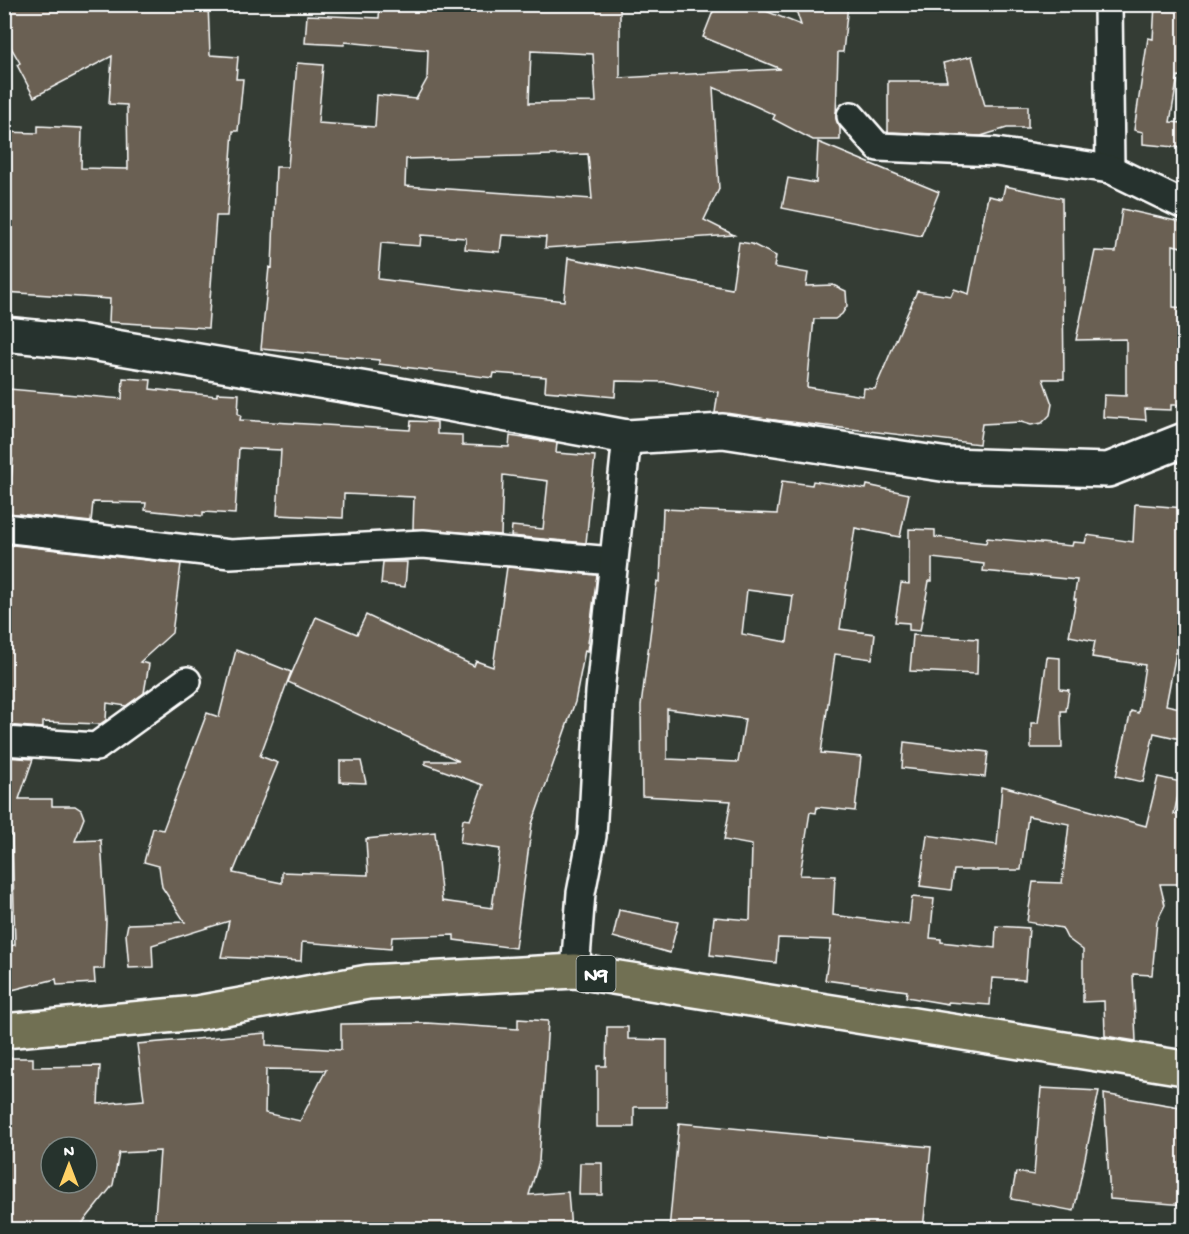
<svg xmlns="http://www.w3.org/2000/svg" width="1189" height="1234" viewBox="0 0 1189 1234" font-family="'Gochi Hand',sans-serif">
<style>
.building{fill:#6a6152;stroke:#fff;stroke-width:1.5;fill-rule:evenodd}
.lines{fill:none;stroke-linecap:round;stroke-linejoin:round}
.minor-casing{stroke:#fff;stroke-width:32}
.tertiary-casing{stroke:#fff;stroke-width:38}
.trunk-casing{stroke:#fff;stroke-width:38}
.minor{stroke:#26332d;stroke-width:27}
.tertiary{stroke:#26332d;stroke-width:33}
.trunk{stroke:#716f52;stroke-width:33}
.labels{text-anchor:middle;stroke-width:4.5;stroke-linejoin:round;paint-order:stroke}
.shield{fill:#26332d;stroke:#bec2c0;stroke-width:1.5}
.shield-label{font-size:21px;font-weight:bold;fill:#fff}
</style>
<rect width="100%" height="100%" fill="#343c34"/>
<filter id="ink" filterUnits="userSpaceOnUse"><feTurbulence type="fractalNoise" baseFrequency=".0167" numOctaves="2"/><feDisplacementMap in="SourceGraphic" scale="12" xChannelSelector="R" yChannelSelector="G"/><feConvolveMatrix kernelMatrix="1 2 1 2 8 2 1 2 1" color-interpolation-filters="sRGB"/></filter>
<g filter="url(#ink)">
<g class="building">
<path d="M4 4H208L210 55 238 57 236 79H243L238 131H233L227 216H216L208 328 109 322 110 299 4 292V132L38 133V126L82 128 81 168 128 169 127 105 109 104 112 56 34 97 17 65 20 63 4 35Z"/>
<path d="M380 4H620V78L781 69 703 37 716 4H748L801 25 794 4H848L843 52H838L836 118 840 128V140H813L773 119 775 115 713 87 719 189 704 220 734 235 545 248 546 237 502 235 500 252 465 249 466 238 421 235 420 246 381 243 378 279 564 301 568 258 732 289 739 242 752 244 776 256 774 267 808 273 806 286 833 285 846 291 847 306 842 314 835 319H814L807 387 863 396 864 388 875 389 917 291 951 296 954 289 969 294 988 196 1002 199 1005 186 1062 198 1064 379H1043L1052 404 1050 415 1042 423 1031 425 1021 422 982 424 979 444 715 413 718 392 666 382 616 381 615 397 545 391 546 377 494 373 493 378 379 364V360L261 349 269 267 272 268 276 167H288L297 63 323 65 318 123 375 127 377 95 416 99 427 79 428 50 345 42 344 45 305 43 307 15 379 18ZM531 51 593 54 596 102 529 103ZM588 154 592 199 405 186 406 159Z"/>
<path d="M1155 4H1185V77L1178 76 1170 122 1185 123V148L1143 144V132L1134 130 1148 38 1153 39Z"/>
<path d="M972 56 985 106H1028V128H1007L981 136 888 132V81H947L943 63Z"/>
<path d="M818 142 939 192 921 236 782 208 788 178 816 183Z"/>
<path d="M1122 209 1185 223V248L1173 245V307L1185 308V405H1171V410L1145 409 1146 420 1103 417 1104 395 1126 396V339L1076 340 1095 251 1116 252Z"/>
<path d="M123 378 151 380 150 389 217 396V393L239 394 238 414 241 415 240 420 410 430 411 421 437 422V434L462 435V445L509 447 510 436 557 443 556 453 595 456 586 543 511 536 512 526 543 529 548 481 503 475 501 535 413 529 414 497 344 494 343 518 277 515 281 450 239 448 235 514 203 512V516L145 510 146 503 93 502 91 522 8 513 13 459H4V421L9 389 122 399Z"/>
<path d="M782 481 812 485 813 481 866 489 867 485 909 494 900 537 855 528 840 629 875 634 872 659 835 654 821 753 861 757 855 811 817 807 816 813 810 812 800 875 835 876 833 915 909 925 912 897 934 899 930 938 941 939V942L995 948 996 926 1029 928 1025 980 992 978 990 1005 948 1002V1004L906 997 907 991 825 980 831 940 778 938 776 963 710 955 714 917 750 920 752 845 724 840 731 801 642 796 641 706 657 581 660 582 663 509 777 514ZM747 590 793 596 787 642 742 634ZM667 709 745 719 738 762 667 759Z"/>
<path d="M1135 504 1184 508 1182 561H1185V606L1166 705 1185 709V740L1154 733 1143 782 1116 776 1131 711 1138 713 1145 665 1092 657 1095 641 1069 636 1076 599H1074L1077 580 983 571 984 564 932 558V581H929L920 631 909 630V623L895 622 901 583 909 584V529L935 530V537L986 543 987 538 1072 546 1073 542 1085 543 1087 535 1133 542Z"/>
<path d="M4 544 181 564 172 633 140 662 149 664 144 693 126 706 107 703 106 720 100 724 43 722V728L4 725Z"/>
<path d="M383 562H407L405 587 381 584Z"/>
<path d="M507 567 597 575 587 651 585 650 575 702 532 824 515 948 454 940V935L392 937 391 949 302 942 301 961 221 957 229 921 152 945 153 967 129 968 126 934 128 924 185 922 162 887 159 866 144 862 153 828 163 830 207 713 219 717 236 650 291 672 260 756 278 763 233 873 282 883V872L368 875 366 839 435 832 442 901 492 908 500 849 460 843 463 819 470 820 483 785 425 764V761H459L288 682 316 617 357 634 366 615 474 666 476 661 493 667Z"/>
<path d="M913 635 978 639 977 674 910 671Z"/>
<path d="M1047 657 1060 658V689L1069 690 1066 711H1061L1062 748H1031V723H1038Z"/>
<path d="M904 742 988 752 985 777 902 768Z"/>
<path d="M4 757 33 759 19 799H52V806H75L81 810 84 818 75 841 101 840 106 921 104 969H94L95 983 57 985 56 979 4 992V947L15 945 12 836 4 834Z"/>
<path d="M340 761H361L366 783 340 782Z"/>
<path d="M1158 777 1181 782 1174 814H1185V884H1160L1165 905 1157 921 1152 975 1133 974 1136 1041 1105 1036 1104 1001 1083 1002V950L1067 938 1062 928 1027 922 1033 882 1062 883 1069 824 1028 816 1021 870H954L951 890 920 886 927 835 997 845 1002 786 1146 826Z"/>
<path d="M619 910 678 922 670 953 613 937Z"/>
<path d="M518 1019 548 1021 539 1161 529 1195 568 1192 571 1230H154L160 1151 119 1153 113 1185 77 1230H13L4 1174V1058H33V1067L100 1066 98 1104 144 1100 137 1044 266 1033V1045L341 1050V1024L427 1023 518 1029ZM266 1069 326 1070 300 1121 265 1113ZM51 1147H87V1183H51Z"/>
<path d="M607 1027H628V1039L667 1040V1107H634V1127H597V1066H606Z"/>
<path d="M1041 1088 1099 1091 1074 1211 1011 1199 1016 1172 1034 1175Z"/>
<path d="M1104 1094 1185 1108V1205L1110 1199Z"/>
<path d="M679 1123 931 1147 923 1230H669Z"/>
<path d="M580 1163H602V1195H579Z"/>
</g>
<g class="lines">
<g class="minor-casing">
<g id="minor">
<path d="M1108 4 1110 169"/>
<path d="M851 116 878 147 996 152 1110 169 1184 205"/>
<path d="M4 528 230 554 423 544 612 561"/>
<path d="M4 741 96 747 187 681"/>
<path d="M575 971 581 893 592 836 600 692 627 437"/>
</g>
</g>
<g class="tertiary-casing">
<path id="tertiary" d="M4 334 85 342 367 389 627 437 723 431 948 465 1108 470 1184 440"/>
</g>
<g class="trunk-casing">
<path id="trunk" d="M4 1031 197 1013 368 982 575 971 1184 1068"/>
</g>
<use href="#minor" class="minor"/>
<use href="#tertiary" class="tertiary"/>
<use href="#trunk" class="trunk"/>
</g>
</g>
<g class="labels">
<rect class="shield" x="576.5" y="956" width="39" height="36" rx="4.5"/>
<g class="shield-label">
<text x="596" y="981">N9</text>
</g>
</g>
<rect width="1189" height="1234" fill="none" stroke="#26332d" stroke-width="24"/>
<rect x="12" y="12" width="1165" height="1210" fill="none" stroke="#fff" stroke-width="2" filter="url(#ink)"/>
<g transform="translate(69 1165)"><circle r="28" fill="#26332d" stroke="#7d8581" stroke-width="1.5"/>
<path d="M0-4.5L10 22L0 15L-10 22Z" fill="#ffd166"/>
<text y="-9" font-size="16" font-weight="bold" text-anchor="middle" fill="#ffffff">N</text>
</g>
</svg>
